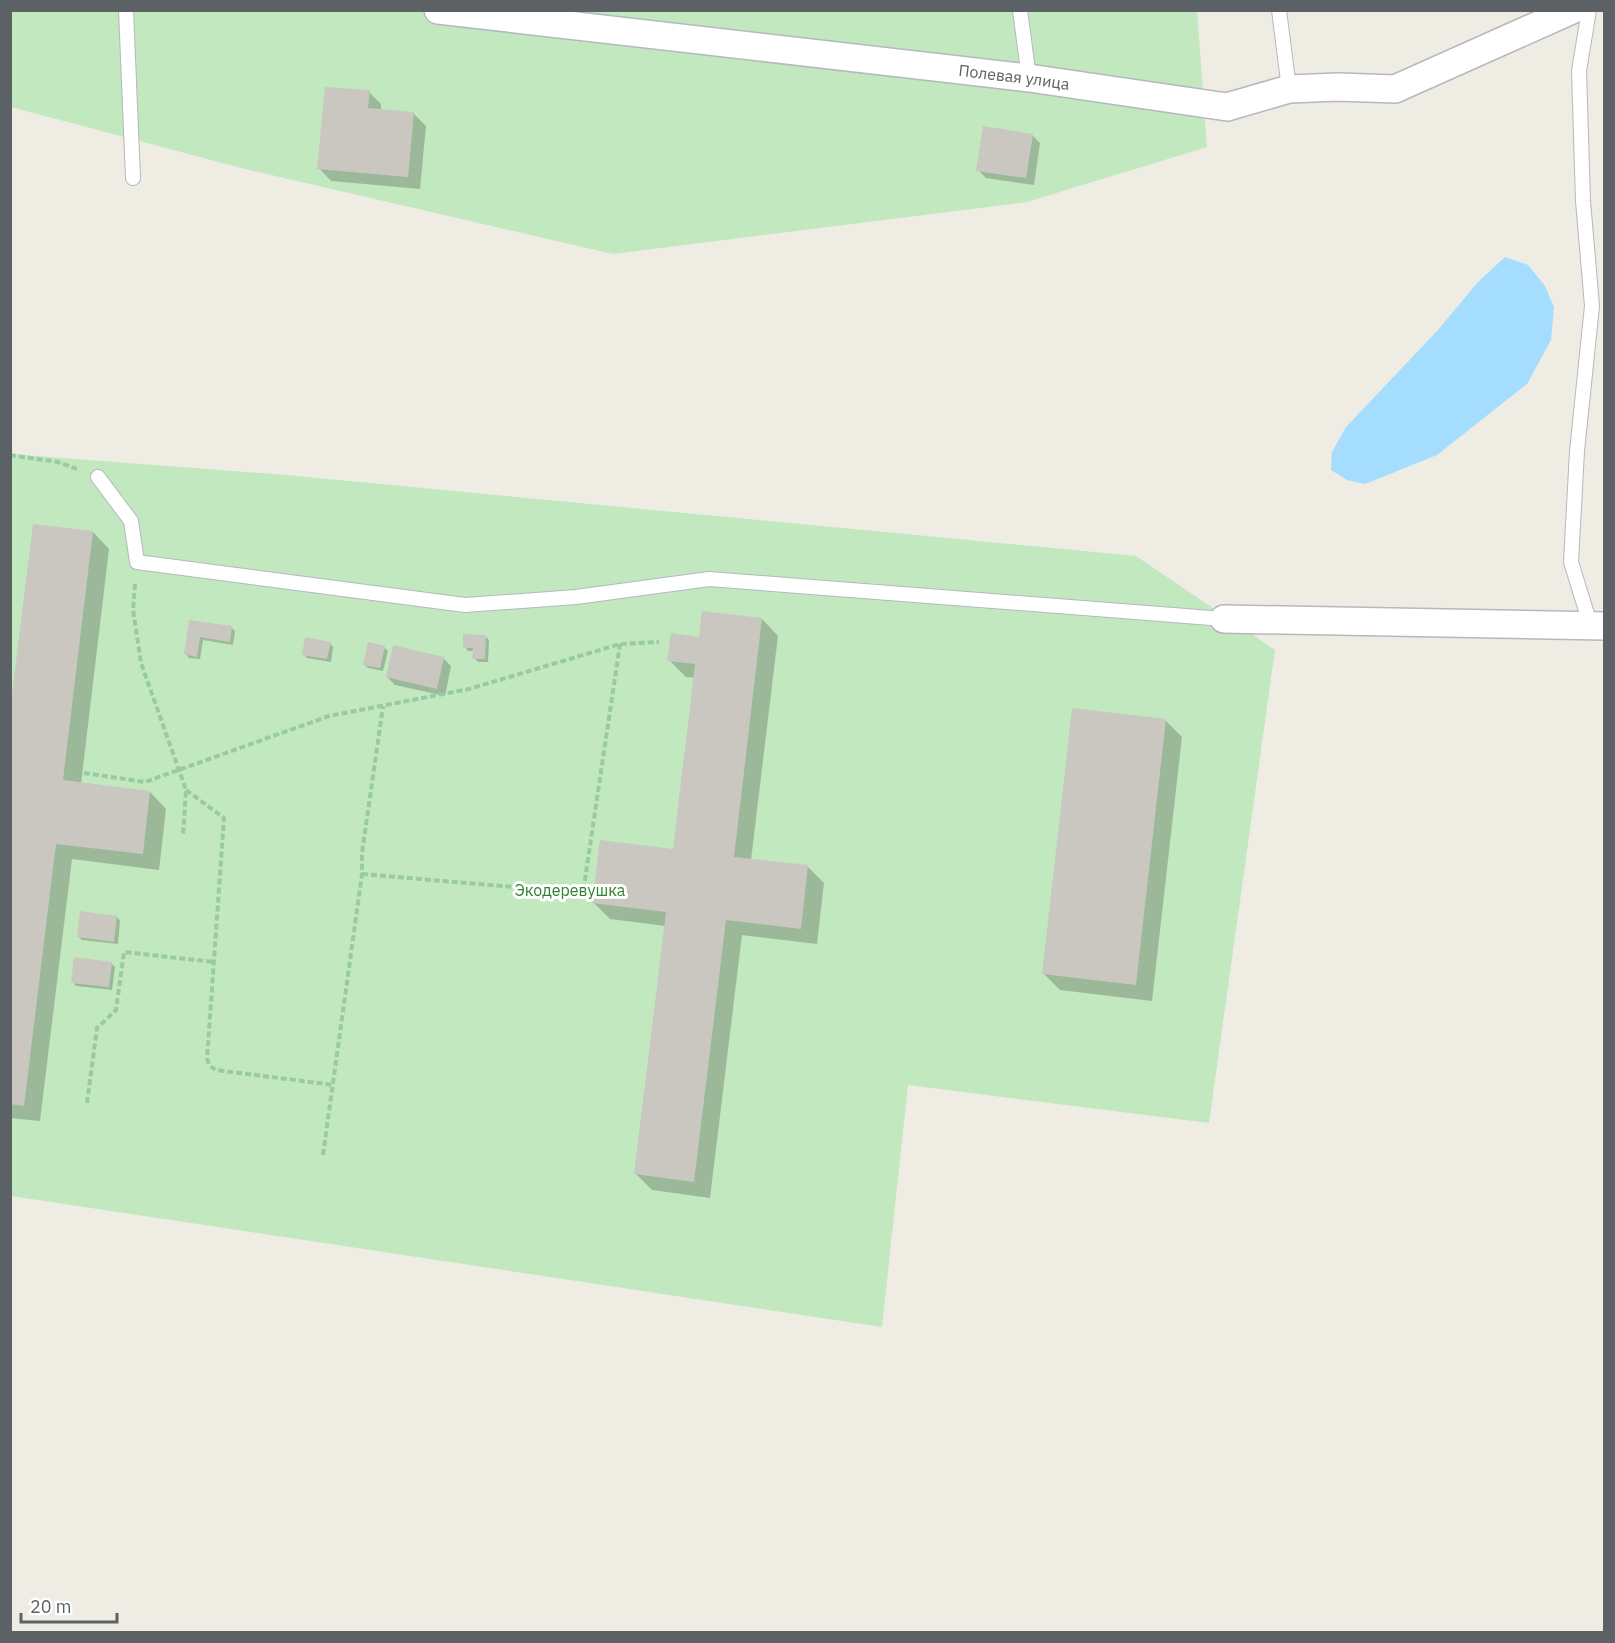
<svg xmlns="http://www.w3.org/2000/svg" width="1615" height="1643" viewBox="0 0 1615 1643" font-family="'IBM Plex Sans',sans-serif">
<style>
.green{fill:#c2e8c0}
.water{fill:#a5ddff}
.shadow{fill:#0003}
.building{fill:#cac7c1}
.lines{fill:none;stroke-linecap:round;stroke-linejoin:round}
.service-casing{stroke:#b5b8bc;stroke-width:16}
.minor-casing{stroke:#b5b8bc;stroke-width:30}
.path{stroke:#98caa3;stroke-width:4;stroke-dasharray:6 3;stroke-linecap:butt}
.service{stroke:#fff;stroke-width:14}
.minor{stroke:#fff;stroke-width:27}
.labels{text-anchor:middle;stroke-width:6;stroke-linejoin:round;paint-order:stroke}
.street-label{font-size:16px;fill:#5c6166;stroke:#fff}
.park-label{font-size:16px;fill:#308230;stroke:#fff}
</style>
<rect width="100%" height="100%" fill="#efece4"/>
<g class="green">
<path d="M10 11H1197L1207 147 1027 202 613 254 245 169 11 107Z"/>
<path d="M10 454 286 475 1136 556 1275 650 1209 1123 908 1085 882 1327 11 1196Z"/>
</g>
<path class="water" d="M1505 257 1528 265 1545 286 1554 307 1551 340 1527 384 1437 455 1365 484 1347 480 1331 470 1332 452 1346 427 1438 330 1478 282Z"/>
<g class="shadow">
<path d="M369 92 381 104V110L413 113 426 126 420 189 331 181 319 168Z"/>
<path d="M1032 135 1040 143 1034 185 986 178 978 170Z"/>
<path d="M93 532 109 549 81 784 150 792 166 809 159 870 72 859 40 1121 10 1118V724Z"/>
<path d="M762 619 778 636 751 860 808 867 824 883 817 944 742 935 710 1198 652 1190 636 1174 665 926 610 919 594 903 674 851 695 678 686 677 669 660 700 638Z"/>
<path d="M191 621 231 627 235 631 233 645 203 640 200 659 189 658 186 654Z"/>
<path d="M485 636 489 640 488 662H478L474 658V651H468L465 647Z"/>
<path d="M330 643 333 647 331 662 307 658 304 655Z"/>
<path d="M384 647 388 651 383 671 368 668 364 664Z"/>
<path d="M443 658 451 666 445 696 395 685 387 677Z"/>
<path d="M1165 720 1182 737 1152 1001 1060 990 1044 974Z"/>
<path d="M117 917 120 921 118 944 82 940 78 936Z"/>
<path d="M111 963 115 967 112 990 76 986 73 982Z"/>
</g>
<g class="building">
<path d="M325 87 370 90 368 108 414 112 408 177 317 169Z"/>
<path d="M983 126 1033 134 1026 178 976 171Z"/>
<path d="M33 524 93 531 63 780 150 791 143 854 56 844 24 1106 10 1104V711Z"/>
<path d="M702 611 762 618 734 857 808 865 801 929 726 920 694 1182 634 1174 666 912 592 903 600 840 673 849 695 664 667 661 671 633 699 637Z"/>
<path d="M189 620 232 626 230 642 200 637 197 657 184 654Z"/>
<path d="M463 634 486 635 485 659H472L473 648H463Z"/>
<path d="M305 637 331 642 327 659 302 655Z"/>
<path d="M368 642 385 646 380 668 363 665Z"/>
<path d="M393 645 444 657 437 689 386 677Z"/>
<path d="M1072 708 1166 719 1136 985 1042 974Z"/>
<path d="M80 911 117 916 114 942 77 937Z"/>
<path d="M74 957 112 962 109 987 71 983Z"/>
</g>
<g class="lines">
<g class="service-casing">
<g id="service">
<path d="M126 10 133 178"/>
<path d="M1020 10 1029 78"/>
<path d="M1279 10 1289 89"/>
<path d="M1589 10 1579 71 1583 201 1592 306 1577 451 1571 562 1591 627"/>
<path d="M98 477 131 521 137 562 465 605 576 597 709 579 1224 619"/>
</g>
</g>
<g class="minor-casing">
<g id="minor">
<path id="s1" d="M438 10 1029 78 1227 107 1289 89 1338 87 1395 89 1572 10"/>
<path d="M1224 619 1604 626"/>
</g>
</g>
<g class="path">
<path d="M10 455 58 462 77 469"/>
<path d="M135 584 133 610 141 663 186 790 183 836"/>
<path d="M84 773 145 782 329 716 469 689 620 644 659 642"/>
<path d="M186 790 224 818 207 1059 210 1066 216 1070 334 1085"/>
<path d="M362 874 583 893 620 644"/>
<path d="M87 1103 97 1028 116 1010 124 952 214 962"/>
<path d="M323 1155 362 874V853L383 706"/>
</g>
<use href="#service" class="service"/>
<use href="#minor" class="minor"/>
</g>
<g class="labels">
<g class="street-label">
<text dy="6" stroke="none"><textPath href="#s1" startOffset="580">Полевая улица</textPath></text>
</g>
<g class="park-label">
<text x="570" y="896">Экодеревушка</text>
</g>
</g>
<rect width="1615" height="1643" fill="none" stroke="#5c6166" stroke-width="24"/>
<path d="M21 1613v9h96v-9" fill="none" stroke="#5c6166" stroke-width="3"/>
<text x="30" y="1613" font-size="18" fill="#5c6166" stroke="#ffffff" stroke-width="4.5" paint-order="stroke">20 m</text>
</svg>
